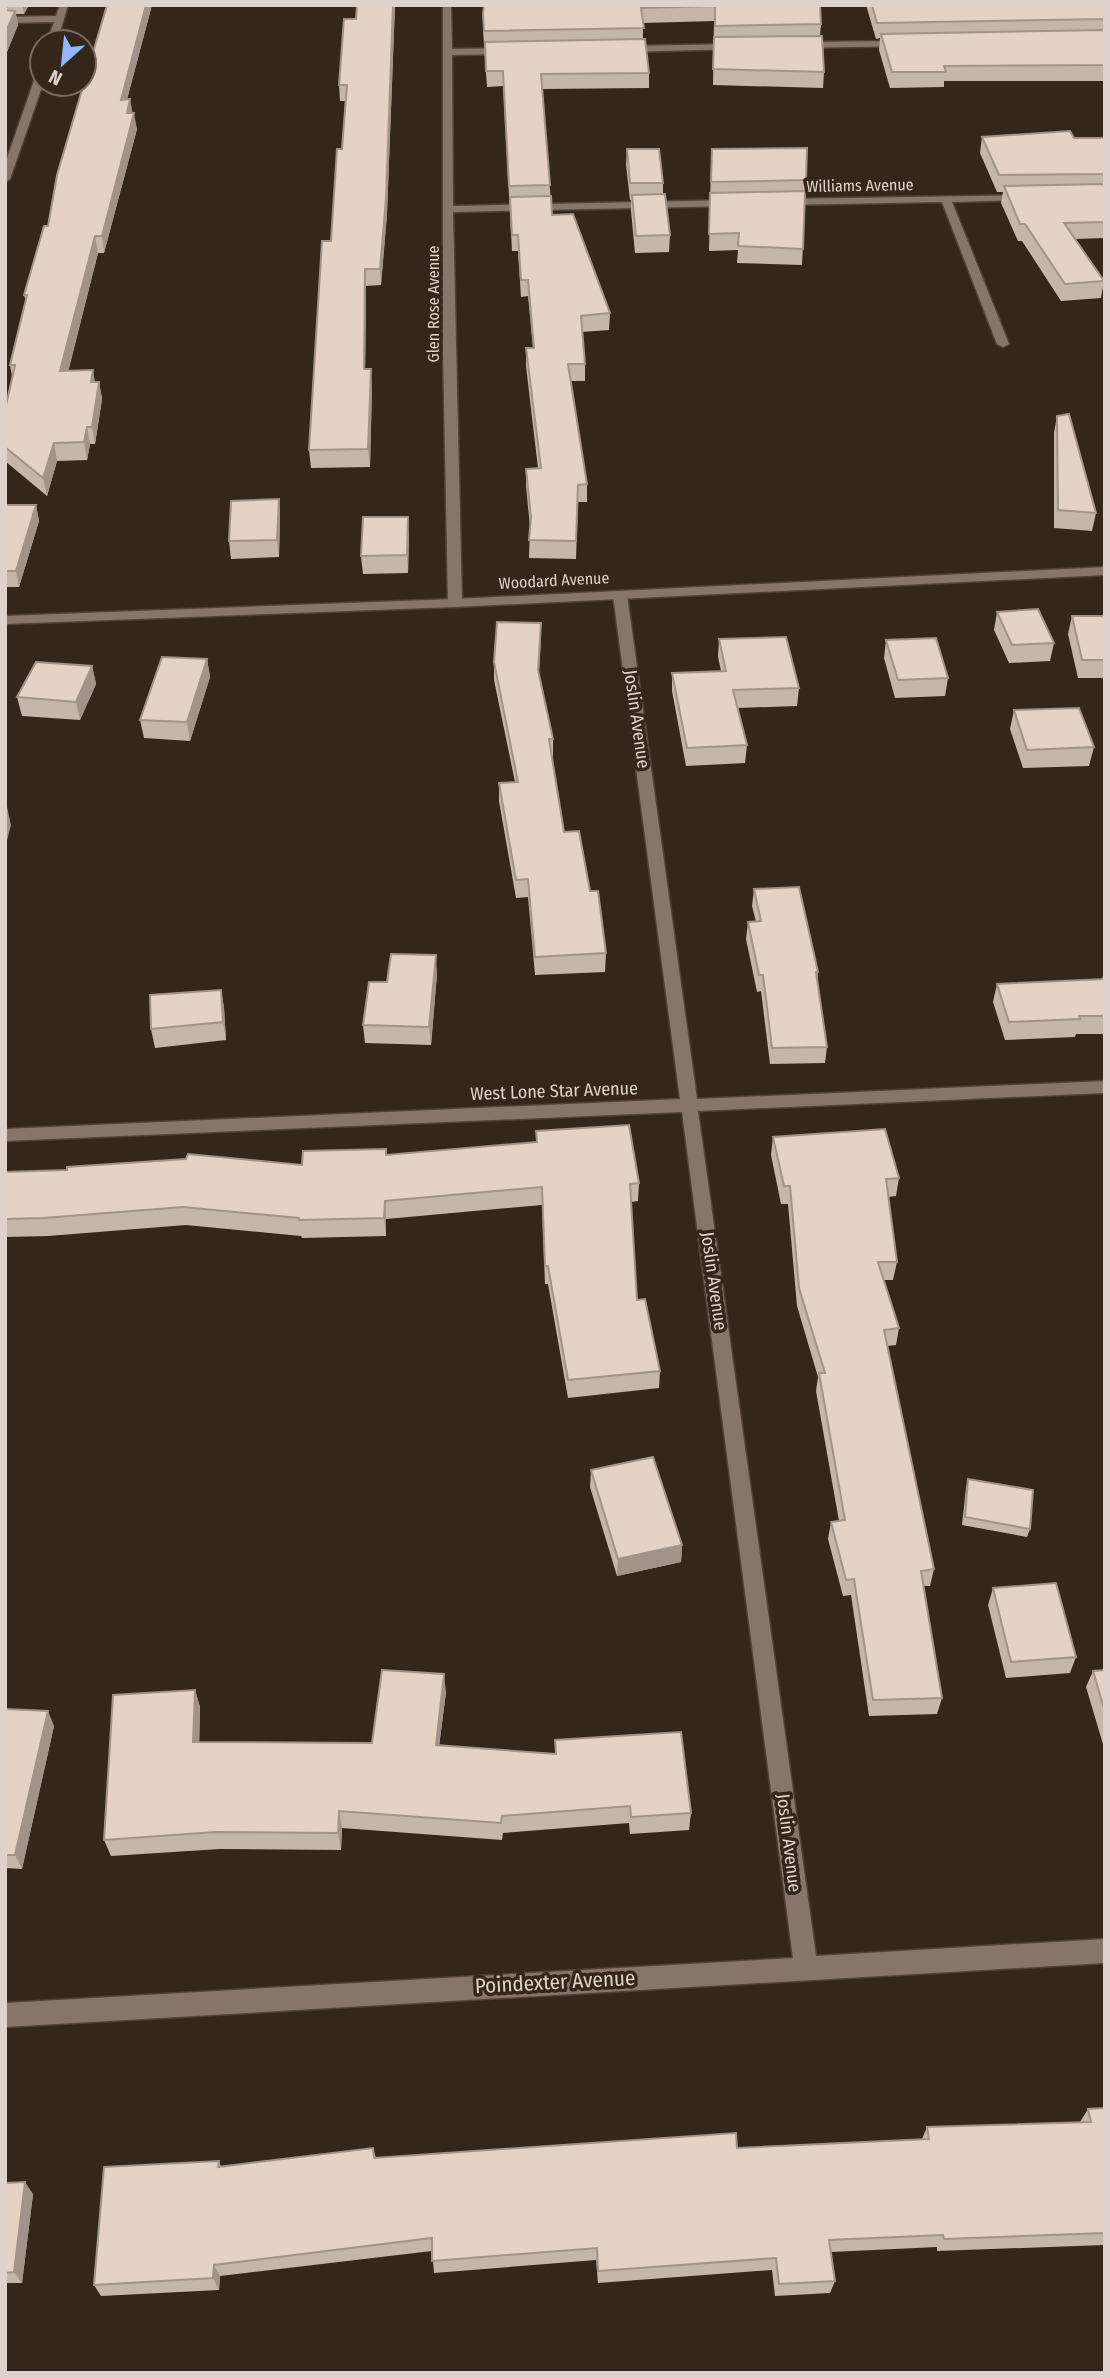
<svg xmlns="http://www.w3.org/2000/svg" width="1110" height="2378" viewBox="0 0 1110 2378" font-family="'Fira Sans Condensed',sans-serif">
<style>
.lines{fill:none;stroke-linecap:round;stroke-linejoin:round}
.minor-casing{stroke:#4e4239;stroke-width:3}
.tertiary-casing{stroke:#4e4239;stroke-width:3}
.minor{fill:#88756a;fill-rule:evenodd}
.tertiary{fill:#88756a;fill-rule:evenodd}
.wall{fill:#c6b5a9}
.shaded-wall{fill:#a1938a}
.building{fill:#e6d2c5;stroke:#a1938a;stroke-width:2}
.labels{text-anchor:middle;stroke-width:7;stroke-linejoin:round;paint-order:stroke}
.far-street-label{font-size:16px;fill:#ddd2cc;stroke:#35261c}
.street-label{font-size:18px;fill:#ddd2cc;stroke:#35261c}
.near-street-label{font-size:21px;fill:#ddd2cc;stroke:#35261c}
</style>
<rect width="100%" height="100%" fill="#35261c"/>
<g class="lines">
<g class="minor-casing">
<g id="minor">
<path d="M60 5H68L57 42H47L54 22 5 23V17L56 16Z"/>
<path d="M443 5H451L452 49 508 48 513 51 508 54 452 55 453 206 734 200 739 203 734 206 453 212 462 603 455 607 448 603 443 351Z"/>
<path d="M904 41 907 42V46L799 48 794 45 799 42Z"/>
<path d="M736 44 741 47 739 49 624 52 619 49 624 46Z"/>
<path d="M42 69 43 84 10 179 5 182V164L37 72Z"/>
<path d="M1028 195V199L1024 200 952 202 1009 344 1003 347 997 344 942 202 783 205 778 202 783 199Z"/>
<path d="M620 591 627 595 697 1099 1105 1081V1093L698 1111 816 1956 1105 1939V1963L5 2027V2003L793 1958 682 1112 5 1141V1129L680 1099 613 595Z"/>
</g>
</g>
<g class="tertiary-casing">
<path id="tertiary" d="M1105 567V575L455 607 5 624V616L455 599Z"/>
</g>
<use href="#minor" class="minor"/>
<use href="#tertiary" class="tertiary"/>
</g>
<g class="wall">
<path d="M5 5H29L24 14H16L18 25 7 52H5Z"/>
<path d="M107 5H152L127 99 137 129 104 253H98L68 371 95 382H99L102 399 95 444H90L87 460 57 461 47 496 5 461V410L12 376 10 365 26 302 24 295 48 226Z"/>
<path d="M357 5H395L387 214 381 285 366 286 365 369 372 386 370 467 311 468 309 450 331 241 342 149 345 101H340L339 85 356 19Z"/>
<path d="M484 5H820L821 24 820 36 824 72 823 88 713 85 714 21 643 23V39L649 73V88L542 89 552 215 610 313 609 330 582 332 585 364V381H570L587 484V502H578L576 559 529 558 530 527 526 486V469L538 468 526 366V348H533L528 296 521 297 518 251H512L503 86 487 87 483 30Z"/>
<path d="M866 5H1105V81H944V87L890 88 879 50 880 38 876 39Z"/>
<path d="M982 137 1105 138V238L1075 239 1104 281 1101 298 1061 301 1022 241H1018L1001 203 1003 192H997L980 153Z"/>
<path d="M627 149 663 183V194L670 235 669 252 635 253 631 211V200H630L626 165Z"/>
<path d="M711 165 806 180 802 265 737 263 738 250 709 251Z"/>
<path d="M1057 416 1096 513 1092 531 1054 528V433Z"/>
<path d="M279 499 280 517 279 557 231 559 229 541Z"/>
<path d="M5 505H36L39 521 19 587H5Z"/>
<path d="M409 534 408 573 363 574 361 556Z"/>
<path d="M997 612 1054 643 1050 661 1009 663 994 630Z"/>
<path d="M1072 616H1105V678H1078L1068 634Z"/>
<path d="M541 623 539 675 553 739V757L552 758 564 832 590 891 606 953 605 972 535 975 528 897 516 898 499 801V783L515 782 494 680V662Z"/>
<path d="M719 639 799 688 797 706 738 708 747 745 745 763 686 766 672 691V673L721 671 718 657Z"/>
<path d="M886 640 948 678 945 696 895 698 884 658Z"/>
<path d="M207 659 210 677 190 741 144 738 140 720Z"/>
<path d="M92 666 96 684 80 720 22 716 17 697Z"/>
<path d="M1014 710 1094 747 1089 766 1023 768 1010 729Z"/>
<path d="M754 889 818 972 817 981 827 1047 825 1063 770 1064 761 991 757 992 746 939 748 922H756L752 906Z"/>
<path d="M1105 969V1034H1076L1075 1037 1005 1040 993 1002 997 984 1102 979Z"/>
<path d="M437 974 431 1045 365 1043 363 1025 387 982Z"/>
<path d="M221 990 224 1008 226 1040 155 1048 151 1029Z"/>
<path d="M536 1131 639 1183 638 1201 631 1202 637 1300 660 1371 659 1388 568 1398 548 1284H545L542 1205 386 1219V1236L302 1238 301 1236 186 1225 48 1236 5 1237V1172L302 1165 386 1149V1155L536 1142Z"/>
<path d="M773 1137 899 1178 896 1196 888 1197 897 1262 893 1280H884L899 1328 896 1345 887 1346 934 1569 930 1586H923L942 1698 937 1714 869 1716 851 1595 843 1596 828 1539 831 1522 839 1521 816 1391 818 1377 797 1306 788 1204H781L771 1155Z"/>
<path d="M591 1470 682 1545 681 1562 617 1576 590 1487Z"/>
<path d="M968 1479 1030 1529 1027 1537 962 1525 966 1488Z"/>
<path d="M993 1588 1076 1657 1070 1673 1006 1678 988 1605Z"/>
<path d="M1105 1670V1751L1086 1687 1093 1671Z"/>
<path d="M195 1690 200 1707 199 1742 372 1743 446 1692 439 1746 555 1754V1740L691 1813 689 1830 630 1834 629 1823 503 1833 502 1840 342 1828 341 1850 220 1849 111 1856 104 1840Z"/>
<path d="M5 1709 54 1726 22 1869 5 1868Z"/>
<path d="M1105 2108V2248L1104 2245 937 2251V2247L831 2252 835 2281 830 2293 775 2296 772 2270 598 2283 596 2260 434 2273 432 2251 220 2276 219 2290 101 2296 94 2285 219 2161 221 2167 373 2148 376 2158 737 2148 922 2139 927 2127 1080 2122 1088 2109Z"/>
<path d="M5 2183 33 2194 22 2283H5Z"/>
</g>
<g class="shaded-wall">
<path d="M22 5H29L24 14Z"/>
<path d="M146 5H152L123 115 121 100Z"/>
<path d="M393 5H395L387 214 381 285 380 269Z"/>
<path d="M15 11 18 25 7 52 5 34Z"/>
<path d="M130 99 133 115 127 113Z"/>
<path d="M134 113 137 129 104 253 102 236Z"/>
<path d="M95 236 98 253 64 389 60 371Z"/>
<path d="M365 269 366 286 365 386 364 369Z"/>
<path d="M371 369 372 386 370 467 368 449Z"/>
<path d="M93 370 96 388 91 382Z"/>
<path d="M99 382 102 399 95 444 92 427Z"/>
<path d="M87 427 90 444 87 460 84 442Z"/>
<path d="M54 443 57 461 47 496 43 478Z"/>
<path d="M279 499 280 517 279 557 277 540Z"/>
<path d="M36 505 39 521 19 587 16 571Z"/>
<path d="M408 517 409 534 408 573 407 555Z"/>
<path d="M541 623V641L538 688V670Z"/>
<path d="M207 659 210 677 190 741 187 722Z"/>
<path d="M92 666 96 684 80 720 76 702Z"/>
<path d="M7 807 11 825 5 848V812Z"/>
<path d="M436 955 437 974 431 1045 429 1027Z"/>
<path d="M221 990 224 1008 226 1040 223 1022Z"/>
<path d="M385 1201 386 1219V1236L384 1218Z"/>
<path d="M682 1545 681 1562 617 1576 618 1559Z"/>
<path d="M444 1674 446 1692 437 1763 436 1745Z"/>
<path d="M195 1690 200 1707 199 1759 193 1742Z"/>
<path d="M48 1711 54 1726 22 1869 15 1855Z"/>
<path d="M339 1811 342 1828 341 1850 338 1833Z"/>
<path d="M25 2182 33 2194 22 2283 14 2272Z"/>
<path d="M214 2265 220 2276 219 2290 213 2278Z"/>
</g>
<g class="building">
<path d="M107 5H146L121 100 130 99 127 113H134L102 236H95L60 371 93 370 91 382H99L92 427H87L84 442 54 443 43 478 5 447V410L15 365H10L27 295H24L44 226H48L57 175Z"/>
<path d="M357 5H393L386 198 380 269H365L364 369H371L368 449 309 450 322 241H331L337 149H342L347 85H339L344 19H356Z"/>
<path d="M484 5H820L821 24 715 26V6L641 8 644 28 484 31 483 14Z"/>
<path d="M872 5H1105V19L877 23Z"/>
<path d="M5 10 15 11 5 34Z"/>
<path d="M1105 30V65L944 66 946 72H892L881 34Z"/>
<path d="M822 36 824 72 713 69 714 37Z"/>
<path d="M645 39 649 73 541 74 550 185 509 186 503 71H486L485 42Z"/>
<path d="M1070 131 1074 138H1105V174L999 175 982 137Z"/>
<path d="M807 148 806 180 711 182 712 149Z"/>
<path d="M627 149H659L663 183H630Z"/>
<path d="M1105 184V222L1064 223 1104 281 1065 284 1025 224H1020L1004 186Z"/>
<path d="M805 191 803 249 738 246 739 233 709 234 710 193Z"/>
<path d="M665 194 670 235 636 236 632 195Z"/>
<path d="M551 196 552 215 573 214 610 313 581 316 585 364H568L587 484 578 485 576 541 529 540 531 517 526 469 541 468 526 348H534L528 280H521L518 235H512L510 197Z"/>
<path d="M1069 414 1096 513 1058 510 1057 416Z"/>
<path d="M279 499 277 540 229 541 231 501Z"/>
<path d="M5 505H36L16 571H5Z"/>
<path d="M363 517H408L407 555 361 556Z"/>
<path d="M1038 609 1054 643 1012 645 997 612Z"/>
<path d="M1072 616H1105V660H1082Z"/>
<path d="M497 622 541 623 538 670 553 739H549L564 832 579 831 590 891H598L606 953 535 957 528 879 516 880 499 783 518 782 494 662Z"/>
<path d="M786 637 799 688 733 690 747 745 687 748 672 673 726 671 719 639Z"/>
<path d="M936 638 948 678 898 680 886 640Z"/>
<path d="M162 657 207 659 187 722 140 720Z"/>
<path d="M36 662 92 666 76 702 17 697Z"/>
<path d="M1079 708 1094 747 1027 750 1014 710Z"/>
<path d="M799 887 818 972H816L827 1047 772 1048 763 975H759L748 922 761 921 754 889Z"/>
<path d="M391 954 436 955 429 1027 363 1025 369 982H387Z"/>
<path d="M1105 979V1016H1079L1080 1019 1009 1022 997 984Z"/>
<path d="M221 990 223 1022 151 1029 150 995Z"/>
<path d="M629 1125 639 1183 630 1184 637 1300 645 1299 660 1371 568 1380 548 1266H545L542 1187 385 1201 384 1218 299 1220V1218L183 1207 43 1218 5 1219V1172L67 1170V1167L186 1159 188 1154 302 1165 303 1151 386 1149V1155L537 1142 536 1131Z"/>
<path d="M885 1129 899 1178 886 1179 897 1262H878L899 1328 884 1330 934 1569 921 1571 942 1698 873 1700 854 1579 846 1580 831 1522 845 1520 819 1373H825L799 1288 790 1186H784L773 1137Z"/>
<path d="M653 1457 682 1545 618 1559 591 1470Z"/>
<path d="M968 1479 1033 1490 1030 1529 965 1517Z"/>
<path d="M1056 1583 1076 1657 1011 1662 993 1588Z"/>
<path d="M382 1670 444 1674 436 1745 556 1754 555 1740 681 1732 691 1813 631 1817 630 1806 502 1816 501 1823 339 1811 338 1833 215 1832 104 1840 113 1695 195 1690 193 1742 372 1743Z"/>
<path d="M1105 1670V1712L1093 1671Z"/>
<path d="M5 1709 48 1711 15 1855H5Z"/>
<path d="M1105 2108V2233L944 2239 943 2235 829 2240 835 2281 779 2284 776 2258 598 2271 597 2248 432 2261V2238L214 2265 213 2278 94 2285 104 2167 219 2161 218 2167 373 2148 374 2158 736 2133 737 2148 929 2139 927 2127 1091 2122 1088 2109Z"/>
<path d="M25 2182 14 2272 5 2273V2183Z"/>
</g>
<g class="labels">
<g class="far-street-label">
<text transform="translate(860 185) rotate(-1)" y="6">Williams Avenue</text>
<text transform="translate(433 304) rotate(-90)" y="6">Glen Rose Avenue</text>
<text transform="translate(554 580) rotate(-3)" y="6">Woodard Avenue</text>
</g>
<g class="street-label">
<text transform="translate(637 719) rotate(82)" y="6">Joslin Avenue</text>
<text transform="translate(554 1091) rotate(-2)" y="6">West Lone Star Avenue</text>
<text transform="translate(714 1281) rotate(82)" y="6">Joslin Avenue</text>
<text transform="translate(789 1843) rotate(83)" y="6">Joslin Avenue</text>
</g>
<g class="near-street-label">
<text transform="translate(555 1982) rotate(-3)" y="7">Poindexter Avenue</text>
</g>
</g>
<rect width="1110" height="2378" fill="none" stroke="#ddd2cc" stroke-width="14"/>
<g transform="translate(63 63) rotate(207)"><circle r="33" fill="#35261c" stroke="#786b62" stroke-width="2"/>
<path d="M0-5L12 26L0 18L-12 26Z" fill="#91b8fd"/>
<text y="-10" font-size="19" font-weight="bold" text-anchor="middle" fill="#ddd2cc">N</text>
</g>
</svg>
